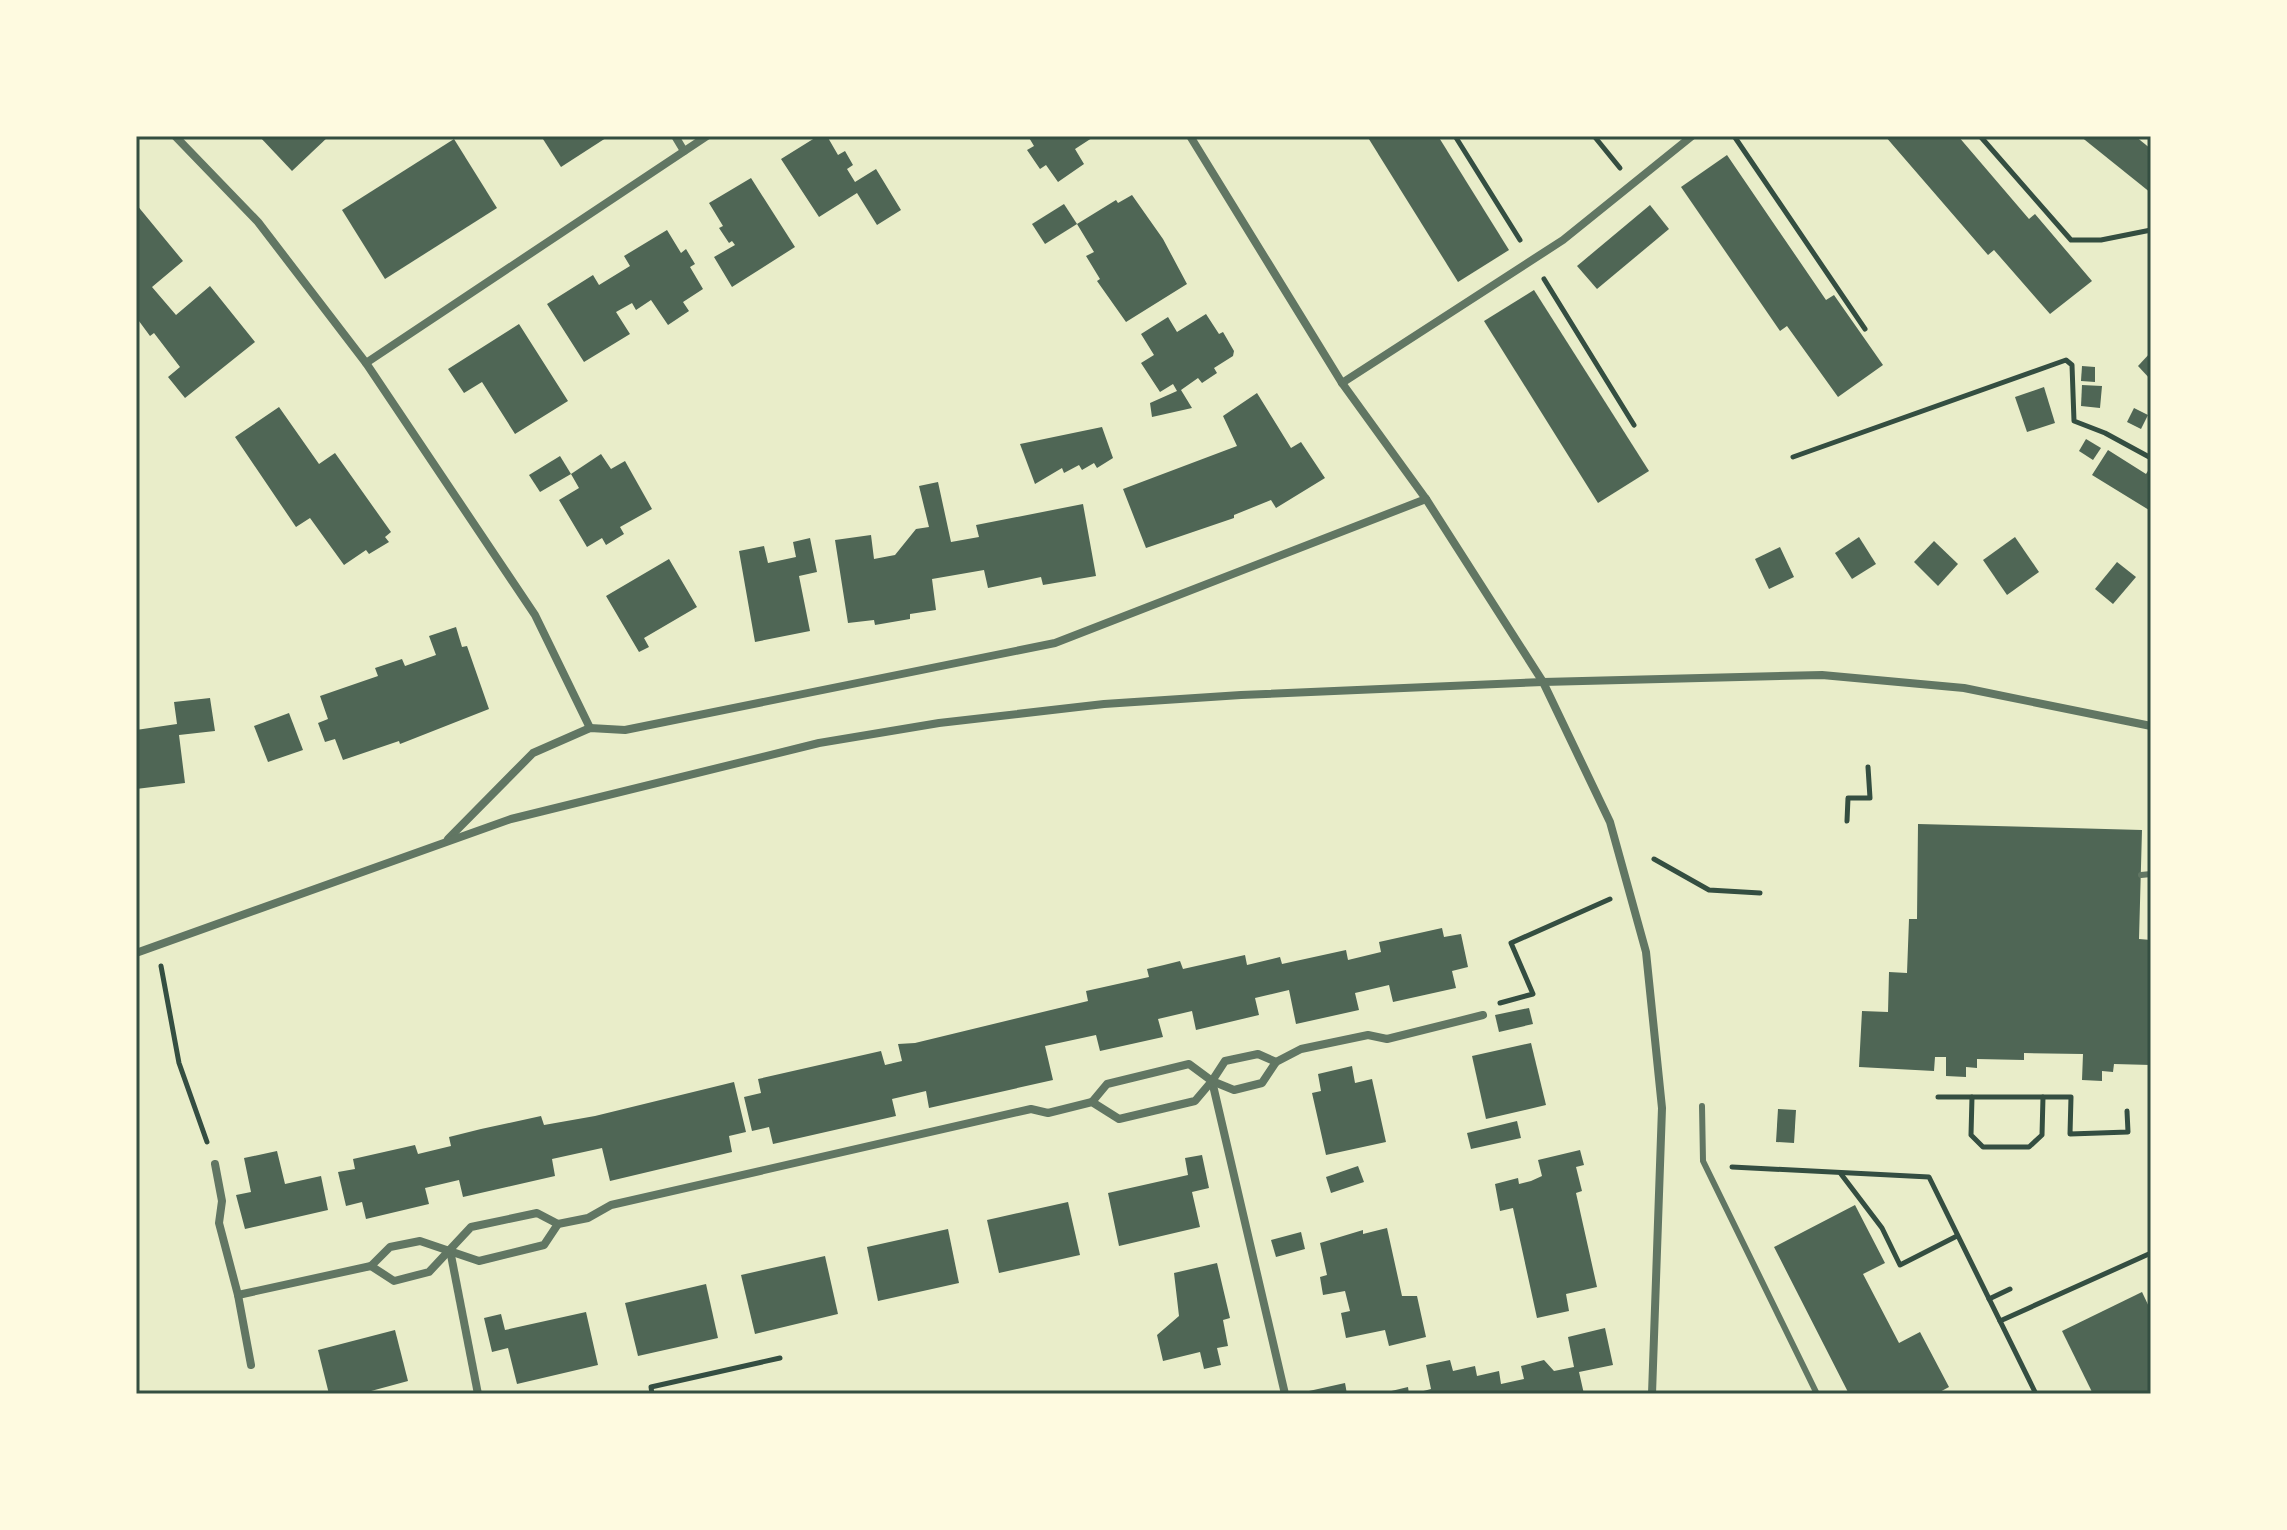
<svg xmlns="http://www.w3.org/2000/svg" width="2287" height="1530" viewBox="0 0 2287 1530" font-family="Roboto,sans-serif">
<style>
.building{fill:#4f6655}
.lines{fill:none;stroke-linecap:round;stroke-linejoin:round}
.path{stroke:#344e41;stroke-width:5}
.service{stroke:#617663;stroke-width:6}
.minor{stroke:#617663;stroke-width:8}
.neatline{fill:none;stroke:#344e41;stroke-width:3}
</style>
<rect width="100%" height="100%" fill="#e9edc9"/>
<g class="building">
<path d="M259 136H329L292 171Z"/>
<path d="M541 136H609L561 167Z"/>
<path d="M818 136H827L838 155 845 151 853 165 847 169 855 182 876 169 901 210 877 225 857 193 819 217 781 159Z"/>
<path d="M1028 136H1095L1075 149 1084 164 1058 182 1046 165 1040 169 1027 150 1034 146Z"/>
<path d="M1367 136H1438L1509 250 1458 282Z"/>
<path d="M1885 136H1958L2029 219 2035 214 2092 281 2050 314 1994 250 1988 255Z"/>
<path d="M2080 136H2135L2151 149V193Z"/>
<path d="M454 139 497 208 385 279 342 210Z"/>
<path d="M1727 155 1826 300 1834 295 1883 365 1838 397 1787 326 1780 331 1681 187Z"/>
<path d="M751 178 795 247 732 287 714 257 735 245 732 241 729 243 719 228 723 226 709 203Z"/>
<path d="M1132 195 1163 239 1187 284 1126 322 1097 281 1100 279 1086 256 1094 252 1077 224 1116 200 1118 203Z"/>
<path d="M136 204 183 261 152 287 176 315 210 286 255 342 185 398 168 377 180 367 154 333 150 336 136 317Z"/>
<path d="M1064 204 1077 224 1045 244 1032 224Z"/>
<path d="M1650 205 1669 229 1597 289 1577 266Z"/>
<path d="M667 230 681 253 686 249 695 264 690 267 703 289 683 302 689 311 668 325 651 300 636 310 632 303 616 312 630 334 584 362 547 304 593 275 599 285 630 266 624 256Z"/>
<path d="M1534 290 1649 471 1598 503 1484 321Z"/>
<path d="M1206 314 1219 334 1223 332 1234 351 1233 356 1214 368 1217 373 1202 383 1198 378 1181 390 1192 408 1152 417 1150 403 1177 391 1173 384 1160 392 1141 363 1154 355 1141 334 1168 317 1177 332Z"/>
<path d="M519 324 568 401 515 434 482 382 464 393 448 369Z"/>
<path d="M2151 352V380L2138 366Z"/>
<path d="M2082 366 2095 367V382L2081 381Z"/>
<path d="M2082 385 2102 386 2100 408 2081 406Z"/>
<path d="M2044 387 2055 423 2027 432 2015 397Z"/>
<path d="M1257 393 1291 448 1301 442 1325 478 1276 508 1271 500 1234 515V518L1146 548 1123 489 1237 446 1223 416Z"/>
<path d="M279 407 319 464 335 453 391 532 385 537 389 542 369 554 366 550 344 565 310 518 296 527 235 437Z"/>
<path d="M2134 408 2148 415 2141 429 2127 422Z"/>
<path d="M1102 427 1113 458 1097 468 1094 463 1082 470 1079 465 1064 473 1062 468 1035 484 1020 444Z"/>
<path d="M2086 439 2101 448 2093 460 2079 451Z"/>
<path d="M2108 450 2146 474 2151 466 2149 510 2092 475Z"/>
<path d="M601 454 611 469 625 461 652 509 620 527 624 534 606 545 602 538 587 547 559 500 579 488 571 474Z"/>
<path d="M560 456 571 474 540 492 529 475Z"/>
<path d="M938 482 951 542 979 537 976 525 1083 504 1096 576 1043 585 1041 577 988 588 984 570 932 579 936 610 910 614V619L875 625 874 620 848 623 835 540 871 535 874 559 895 555 916 529 929 527 919 486Z"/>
<path d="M1859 537 1876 564 1852 579 1835 553Z"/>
<path d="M2015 537 2039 572 2007 595 1983 560Z"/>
<path d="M810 538 817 572 799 576 810 631 755 642 739 551 764 546 768 563 796 557 793 542Z"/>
<path d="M1934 541 1958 564 1938 586 1914 562Z"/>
<path d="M1780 547 1794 577 1769 589 1755 559Z"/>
<path d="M669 559 697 607 644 638 649 647 639 652 606 596Z"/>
<path d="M2117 562 2136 577 2113 604 2095 589Z"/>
<path d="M456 627 462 647 467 646 489 709 400 744 399 741 343 760 335 739 325 742 318 723 328 719 320 696 378 676 375 668 402 659 405 666 436 655 429 636Z"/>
<path d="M210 698 215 731 179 735 185 783 136 789V730L177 724 174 702Z"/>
<path d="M289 713 303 750 268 762 254 726Z"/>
<path d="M1918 824 2142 830 2139 939 2151 940V1065L2114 1064 2113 1072 2102 1071V1081L2082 1080 2083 1054 2024 1053V1060L1977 1059V1068L1966 1067V1077L1946 1076V1057H1935L1934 1071 1859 1067 1862 1011 1888 1012 1889 972 1907 973 1909 919H1917Z"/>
<path d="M1442 928 1444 937 1461 934 1468 967 1452 971 1456 988 1393 1002 1389 985 1355 993 1359 1010 1296 1024 1289 990 1255 998 1259 1015 1196 1030 1192 1011 1158 1019 1163 1037 1100 1051 1096 1035 1045 1046 1053 1080 929 1108 926 1091 892 1099 896 1116 773 1144 769 1127 752 1131 744 1097 761 1093 758 1079 881 1051 885 1065 902 1061 898 1044 915 1043 1088 1001 1086 991 1149 977 1147 969 1164 965 1180 961 1183 969 1245 955 1247 965 1280 957 1282 964 1346 950 1348 960 1381 952 1379 942Z"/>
<path d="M1529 1008 1533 1024 1499 1032 1495 1015Z"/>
<path d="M1531 1043 1546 1105 1486 1119 1472 1056Z"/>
<path d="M1352 1066 1355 1083 1372 1079 1386 1142 1326 1155 1312 1093 1321 1091 1318 1074Z"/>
<path d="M734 1082 746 1132 729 1136 732 1152 610 1181 602 1148 552 1159 555 1176 463 1197 459 1180 425 1188 429 1204 366 1219 362 1202 346 1206 338 1172 355 1169 353 1159 415 1145 418 1154 451 1146 449 1137 481 1129 541 1116 544 1125 595 1116Z"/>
<path d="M1778 1109 1796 1110 1794 1143 1776 1142Z"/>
<path d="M1517 1121 1521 1138 1471 1149 1467 1133Z"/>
<path d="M1580 1150 1584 1165 1576 1167 1582 1191 1576 1193 1597 1287 1566 1294 1569 1311 1537 1318 1513 1208 1500 1211 1495 1184 1518 1178 1519 1184 1531 1181 1542 1176 1538 1160Z"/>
<path d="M277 1151 285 1184 321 1176 328 1210 245 1229 236 1195 251 1192 244 1158Z"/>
<path d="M1202 1155 1209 1188 1192 1192 1200 1227 1119 1246 1108 1193 1188 1175 1185 1158Z"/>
<path d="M1358 1166 1364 1182 1331 1193 1326 1177Z"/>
<path d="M1068 1202 1080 1255 999 1273 987 1220Z"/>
<path d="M1855 1205 1885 1263 1863 1274 1899 1343 1920 1332 1949 1387 1936 1394H1849L1774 1247Z"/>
<path d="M1387 1228 1402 1296H1417L1426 1337 1389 1346 1385 1330 1346 1338 1341 1313 1350 1311 1345 1291 1323 1295 1320 1277 1327 1275 1320 1243 1363 1230V1234Z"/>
<path d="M948 1229 959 1283 878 1301 867 1247Z"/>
<path d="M1301 1232 1305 1249 1276 1257 1271 1240Z"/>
<path d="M825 1256 838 1314 755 1334 741 1275Z"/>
<path d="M1217 1263 1230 1318 1223 1320 1228 1346 1217 1348 1221 1365 1204 1369 1200 1352 1163 1361 1157 1335 1179 1316 1174 1273Z"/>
<path d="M706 1284 718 1338 638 1356 625 1303Z"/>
<path d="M2142 1292 2151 1311V1394H2093L2062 1331Z"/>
<path d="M586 1312 598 1365 517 1384 508 1348 492 1352 484 1318 501 1314 505 1330Z"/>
<path d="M1605 1328 1613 1365 1579 1372 1584 1394H1412L1431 1389 1426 1365 1450 1360 1453 1371 1475 1366 1477 1376 1499 1371 1501 1384 1524 1379 1521 1366 1544 1360 1554 1371 1574 1367 1568 1337Z"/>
<path d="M395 1330 408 1381 360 1394H329L318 1350Z"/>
<path d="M1345 1383 1347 1394H1300V1393Z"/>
<path d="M1408 1387 1409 1394H1383V1393Z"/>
</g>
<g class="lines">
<g class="path">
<path d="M1455 136 1520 240"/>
<path d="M1594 136 1620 168"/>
<path d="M1734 136 1865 329"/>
<path d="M1980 136 2071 240H2101L2151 230"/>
<path d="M1544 279 1634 425"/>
<path d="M1793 457 2066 360 2072 365 2074 421 2105 433 2151 458"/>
<path d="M1847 821 1848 798H1870L1868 767"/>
<path d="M1654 859 1709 890 1760 893"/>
<path d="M161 966 179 1063 207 1142"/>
<path d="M1500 1003 1533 994 1511 943 1610 899"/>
<path d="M1938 1097H2071L2070 1134 2128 1132 2127 1111"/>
<path d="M1972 1097 1971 1135 1983 1147H2029L2042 1135 2043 1097"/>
<path d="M1732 1167 1929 1177 2036 1394"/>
<path d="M1841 1174 1882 1228 1900 1265 1957 1236"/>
<path d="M1989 1299 2010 1289"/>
<path d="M2000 1321 2151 1253"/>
<path d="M652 1394 651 1387 780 1358"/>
</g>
<g class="service">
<path d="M2141 875 2151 874"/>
<path d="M1702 1106 1703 1161 1817 1394"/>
</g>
<g class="minor">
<path d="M175 136 258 222 366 363 535 615 590 728"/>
<path d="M675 136 684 151"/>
<path d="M1190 136 1342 383 1426 499 1543 682 1610 822 1646 952 1662 1108 1652 1394"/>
<path d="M366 363 707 136"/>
<path d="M1342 383 1563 240 1692 136"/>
<path d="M448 839 533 753 590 728 625 730 1055 643 1426 499"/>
<path d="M136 953 511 819 819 743 939 723 1104 704 1241 695 1543 682 1822 675 1964 688 2151 726"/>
<path d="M1212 1081 1225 1061 1258 1054 1276 1062"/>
<path d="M1092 1102 1107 1084 1189 1064 1212 1081 1285 1394"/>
<path d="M215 1164 222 1201 219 1223 238 1295 251 1365"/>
<path d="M450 1250 478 1394"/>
<path d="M371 1266 394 1281 429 1272 471 1227 537 1213 558 1224"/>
<path d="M238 1295 371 1266 390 1247 420 1241 479 1261 544 1245 558 1224 588 1218 611 1205 1031 1109 1048 1113 1092 1102 1119 1119 1195 1101 1212 1081 1234 1090 1262 1083 1276 1062 1301 1049 1368 1035 1387 1039 1483 1015"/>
</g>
</g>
<rect width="2287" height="1530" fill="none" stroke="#fefae0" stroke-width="276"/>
<rect x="138" y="138" width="2011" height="1254" class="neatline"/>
</svg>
